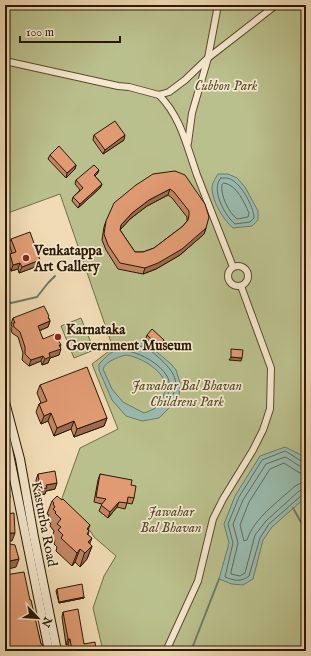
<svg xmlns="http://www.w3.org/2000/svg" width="311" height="656" viewBox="0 0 311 656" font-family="'IM FELL English',serif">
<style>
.green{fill:#bac08d;stroke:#726c48}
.water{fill:#9abbaf;stroke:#6d7a6a;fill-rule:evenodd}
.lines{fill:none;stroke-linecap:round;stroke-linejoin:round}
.shore{stroke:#626a59;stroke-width:1}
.stream{stroke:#6d7a6a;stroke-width:2}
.street-casing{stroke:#5b4a2f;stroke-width:8}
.secondary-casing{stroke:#291903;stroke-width:10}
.street{stroke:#f5e8ce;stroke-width:6}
.secondary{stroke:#f5e8ce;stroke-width:8}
.wall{fill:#c18563;stroke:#291903;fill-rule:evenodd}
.shaded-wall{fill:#9d6c50;stroke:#291903}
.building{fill:#e09b73;stroke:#291903;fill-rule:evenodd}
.poi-dot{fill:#8f2418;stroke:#f5e8ce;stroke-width:1.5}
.labels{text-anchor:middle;stroke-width:3.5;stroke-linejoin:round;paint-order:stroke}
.park-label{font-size:14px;font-style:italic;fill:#544b2c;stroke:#f5e8ce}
.poi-label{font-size:14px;font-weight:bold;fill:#291903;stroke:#f5e8ce;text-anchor:start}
.street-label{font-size:14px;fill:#291903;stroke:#f5e8ce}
</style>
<rect width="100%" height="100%" fill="#f0dbb4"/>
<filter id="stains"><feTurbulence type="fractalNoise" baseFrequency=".005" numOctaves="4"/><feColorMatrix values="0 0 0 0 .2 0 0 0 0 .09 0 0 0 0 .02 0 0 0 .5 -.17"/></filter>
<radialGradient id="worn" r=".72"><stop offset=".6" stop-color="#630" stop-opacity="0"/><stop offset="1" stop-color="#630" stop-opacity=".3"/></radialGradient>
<g class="green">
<path d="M5 5H306V651H103L93 608 104 576 116 556 94 537 85 523 61 501 80 448 118 429 92 364 113 348 60 194 5 214Z"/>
<path d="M81 318 94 350 74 358 61 326Z"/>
</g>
<g class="water">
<path d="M218 174H228L237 178 245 187 258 211V220L252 226 233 228C223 219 213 203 212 189 212 183 215 179 218 174Z"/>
<path d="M129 343H146L171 364 176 370 180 383 179 395 168 409 159 418 142 421 126 416 112 400 99 370V364L109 354ZM125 355C140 356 167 372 166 389 165 392 163 396 163 398 159 407 153 410 144 413L123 402 112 389 103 369C106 361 117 358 125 355Z"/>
<path d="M285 447 303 456 306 463V497L272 527 263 540 253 579 243 585 232 584 219 579 229 543 224 524 235 496 260 456Z"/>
</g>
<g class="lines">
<g class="shore">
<path d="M221 178C222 178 227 178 227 178 240 180 254 207 254 218L250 222 235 224C225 216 210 189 221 178Z"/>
<path d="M224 183C237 185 244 202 249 213L248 217 237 219C229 213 220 195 222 185Z"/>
<path d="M131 347C135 347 140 345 144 347 148 348 153 353 157 356 170 368 184 381 170 399L167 398C169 391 171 383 167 376 160 364 142 354 128 351V348Z"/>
<path d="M306 463C301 462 291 454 285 451L262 460 239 497 228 524 233 543 225 577C235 581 241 582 249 576L260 538 269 524 302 495 306 494"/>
<path d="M306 468C298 467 292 460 285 457L266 464 243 500 233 524 238 543 231 572V574L240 576 245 573 255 535 266 521 299 491 306 489"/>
<path d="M306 474 298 472 284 463 270 469 249 502 240 525 244 541 247 540C254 518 278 502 295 486L301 483H306"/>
</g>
<g class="stream">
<path d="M5 300 11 303 37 297 48 283 55 276"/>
<path d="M293 508 306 531"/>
<path d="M191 651 219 579"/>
</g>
<g class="street-casing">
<g id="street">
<path d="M5 61 118 86 129 87 159 95 169 92 185 80 208 58 276 5"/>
<path d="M159 95C181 117 187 147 197 175 209 206 221 237 233 267"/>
<path d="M188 143 192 113 208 58 218 5"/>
<circle cx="238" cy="276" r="10"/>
<path d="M166 651 198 581 213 519 223 499 253 450 263 430 270 409 271 368 241 286"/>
</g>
</g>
<g class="secondary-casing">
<g id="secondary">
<path d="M5 402 20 459 34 537 57 651"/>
<path d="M5 434 49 651"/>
</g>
</g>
<use href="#street" class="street"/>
<use href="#secondary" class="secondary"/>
</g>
<g class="wall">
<path d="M94 135 124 140 103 154 93 140Z"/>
<path d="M50 155 76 165 75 169 66 178 48 159Z"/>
<path d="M99 170 97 174 95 176 102 184 100 188 78 208 72 201 73 197 80 190 75 184 76 180Z"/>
<path d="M175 171 206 228 204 234 180 255 156 269 143 274 118 269 106 250 102 240 104 227 106 221ZM168 195 172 198 187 217V221L183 226 154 248 143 252H135L120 230 130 219 147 206Z"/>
<path d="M11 239 38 266 19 273 18 269 11 271 7 260 10 254 12 253 9 244Z"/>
<path d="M13 318H49L50 321 48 327 39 331 43 339 60 346 59 355 50 358 48 363 42 365 41 361 29 366 22 360 23 353 18 337 12 333 11 329 12 327 11 324Z"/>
<path d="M147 335 164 340 163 343 158 349 146 338Z"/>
<path d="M40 385 107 418 104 426 74 437 71 429 54 436 48 421 41 424 36 412 39 404 41 403 37 393Z"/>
<path d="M38 474 55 489 46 491 45 494 38 495 36 480Z"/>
<path d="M100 474 131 485 134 498 132 504 127 503 125 509 117 507 108 518 99 511 102 504 94 502 98 480Z"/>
<path d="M52 501 90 525 88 530 89 531 88 535 90 544 92 546 87 559 80 567 75 562 72 566 56 551 57 547 54 544 55 540 52 537 54 531 50 526 51 524 49 522 50 519 48 518 49 515 47 514Z"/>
<path d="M5 575 30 600 41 644 44 651H5Z"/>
<path d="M57 589 84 597V598L59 603 56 591Z"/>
<path d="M63 612 84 644 96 651H69L68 644 66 645 62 617Z"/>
</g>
<g class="shaded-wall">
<path d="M125 135 124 140 103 154 105 150Z"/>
<path d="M76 165 75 169 66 178 67 173Z"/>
<path d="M99 170 97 174 92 179 94 175Z"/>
<path d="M102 184 100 188 78 208 80 204Z"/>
<path d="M170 189 168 195 147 206 130 219 119 231 121 225 132 213 149 200Z"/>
<path d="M206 228 204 234 180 255 156 269 143 274 145 268Z"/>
<path d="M40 260 38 266 19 273 22 267Z"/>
<path d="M20 263 18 269 11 271 13 265Z"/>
<path d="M50 321 48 327 36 332 38 326Z"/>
<path d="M164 340 163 343 158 349 159 346Z"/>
<path d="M59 345H61L59 349H61L59 355 50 358 48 363 42 365 45 359 49 353Z"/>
<path d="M43 356 41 361 29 366 31 360Z"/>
<path d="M231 357 242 358 241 361 229 360Z"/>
<path d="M51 413 48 421 41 424 44 416Z"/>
<path d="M107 418 104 426 74 437 77 429Z"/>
<path d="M74 421 71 429 54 436 57 428Z"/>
<path d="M57 483 55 489 46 491 45 494 38 495 40 489 46 485Z"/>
<path d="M5 497H10L8 502H5Z"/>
<path d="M119 502 117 507 108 518 110 512Z"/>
<path d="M5 533H15L12 541H5Z"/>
<path d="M92 538 87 550 92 546 87 559 80 567 88 542Z"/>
<path d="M80 549 75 562 72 566 77 553Z"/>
<path d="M19 559 16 567 5 570V562Z"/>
<path d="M84 597V598L59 603V602Z"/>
<path d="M68 639H70L68 644 66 645Z"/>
</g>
<g class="building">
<path d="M115 121 125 135 105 150 94 135Z"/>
<path d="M59 146 76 165 67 173 50 155Z"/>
<path d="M94 165 99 170 94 175 102 184 80 204 73 197 83 188 76 180Z"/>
<path d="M175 171 185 175 205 204 209 217 206 228 182 249 158 263 145 268 120 263 108 245 104 234 106 221 114 203 136 185 153 174ZM170 189 174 192 189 211V215L188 220 183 226 154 248 143 252H135L120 230 121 225 132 213 149 200Z"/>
<path d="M30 232 40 260 22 267 20 263 13 265 10 254 16 252 11 239Z"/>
<path d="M44 306 49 316 48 317 50 321 38 326 43 339 55 334 61 345H59L61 349 49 353 50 357 45 359 43 356 31 360 25 354V347L20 332 14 327 13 323H15L13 318Z"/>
<path d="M152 329 164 340 159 346 147 335Z"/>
<path d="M231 349 243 350 242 358 231 357Z"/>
<path d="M87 367 107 418 77 429 74 421 57 428 51 413 44 416 39 404 47 401 40 385Z"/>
<path d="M55 471 57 483 46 485 47 488 40 489 38 474Z"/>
<path d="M100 474 132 480 131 485 136 486 134 498 128 497 127 503 119 502 110 512 101 505 106 499 96 497Z"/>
<path d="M5 475H6L10 497H5Z"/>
<path d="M57 496 62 500 63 499 90 525 87 529 89 531 87 534 92 538 88 542 92 546 85 553 80 549 77 553 61 538 63 535 58 530 61 527 57 524 61 519 55 513 56 512 53 509 55 507 53 504 54 503 52 501Z"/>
<path d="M14 513 15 533H5V514Z"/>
<path d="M5 543 15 545 19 559 5 562Z"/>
<path d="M24 572 30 600H31L41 644H42L44 651H12L11 649H8L5 633V575Z"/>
<path d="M82 584 84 597 59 602 57 589Z"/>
<path d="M78 609 84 644 95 642 96 651H72L70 639H68L63 612Z"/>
</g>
<g class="poi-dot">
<circle cx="26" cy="258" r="4"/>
<circle cx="58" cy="337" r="4"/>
</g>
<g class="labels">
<g class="park-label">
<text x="226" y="90">Cubbon Park</text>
<text x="187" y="390">Jawahar Bal Bhavan<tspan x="187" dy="16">Childrens Park</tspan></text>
<text x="171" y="516">Jawahar<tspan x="171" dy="16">Bal Bhavan</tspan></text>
</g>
<g class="poi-label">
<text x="34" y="255">Venkatappa<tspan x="34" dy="16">Art Gallery</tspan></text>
<text x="66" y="334">Karnataka<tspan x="66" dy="16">Government Museum</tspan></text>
</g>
<g class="street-label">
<text transform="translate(45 524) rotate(79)" y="5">Kasturba Road</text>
</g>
</g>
<rect width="311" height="656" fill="none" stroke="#f0dbb4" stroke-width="20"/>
<rect x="6" y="6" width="299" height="644" fill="none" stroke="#291903" stroke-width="2"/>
<rect x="10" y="10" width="291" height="636" fill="none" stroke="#291903"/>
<g transform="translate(38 618) rotate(115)" stroke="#f5e8ce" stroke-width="3" paint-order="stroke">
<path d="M0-3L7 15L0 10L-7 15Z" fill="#291903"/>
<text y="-6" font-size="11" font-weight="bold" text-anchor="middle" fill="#291903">N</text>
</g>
<path d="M20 36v6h100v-6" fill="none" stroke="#291903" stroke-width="2"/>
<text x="26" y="36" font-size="12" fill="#291903" stroke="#f5e8ce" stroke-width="3" paint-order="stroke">100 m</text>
<rect width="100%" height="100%" filter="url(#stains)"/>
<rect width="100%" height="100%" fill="url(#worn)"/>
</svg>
